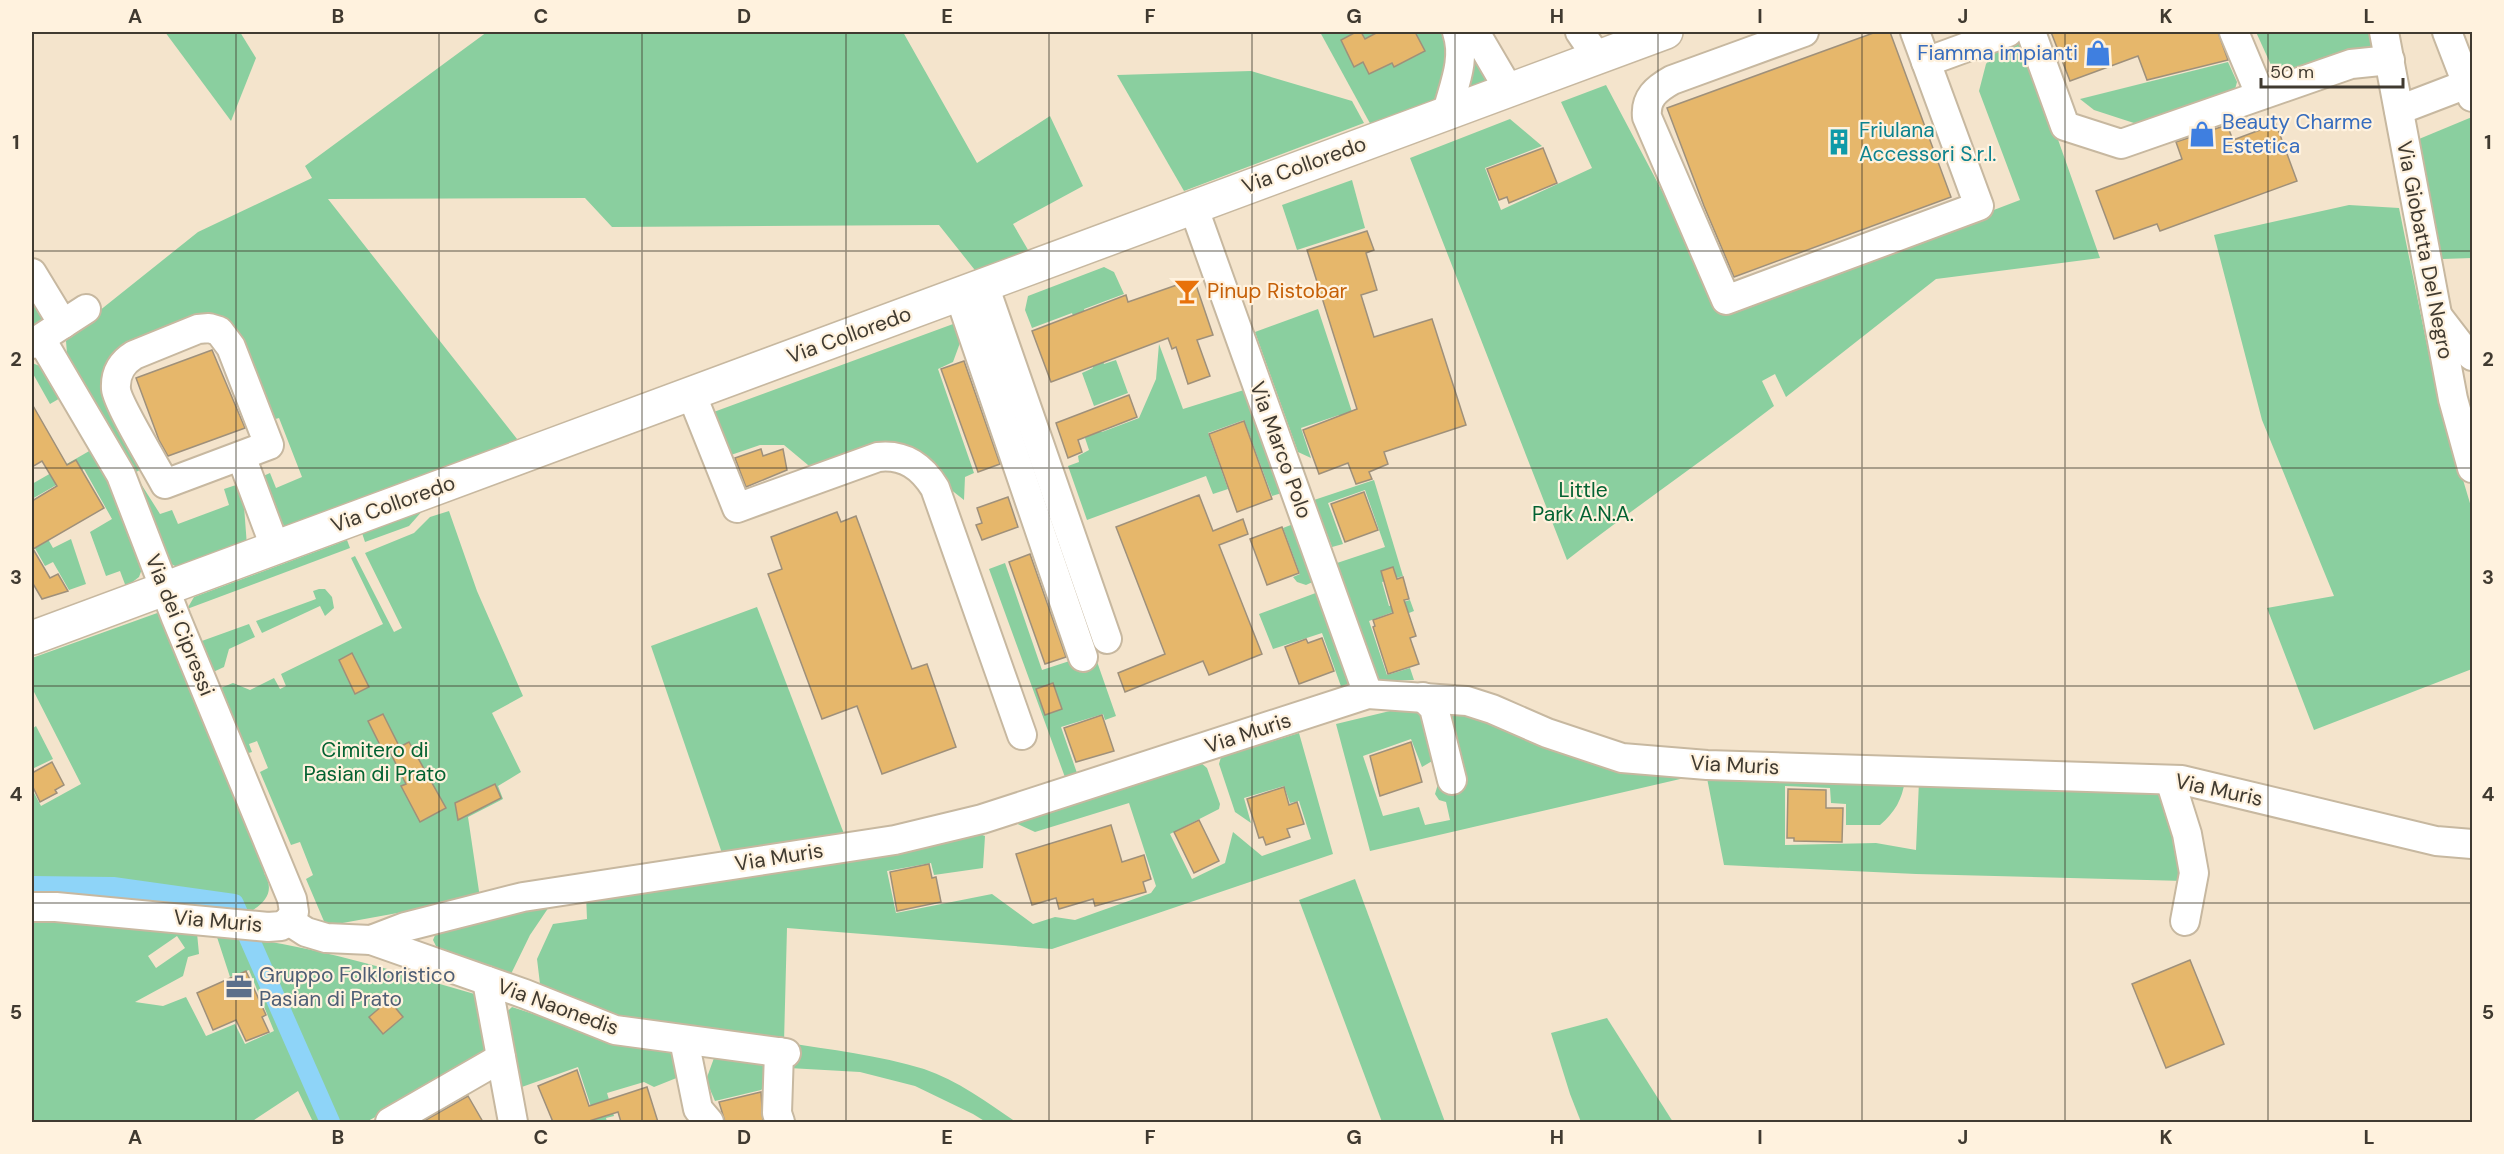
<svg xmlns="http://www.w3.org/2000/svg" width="2504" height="1154" viewBox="0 0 2504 1154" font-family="'DM Sans',sans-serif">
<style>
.green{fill:#8acf9f;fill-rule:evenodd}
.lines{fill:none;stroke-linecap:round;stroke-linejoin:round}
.canal{stroke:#8ed4f8;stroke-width:20}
.building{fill:#e6b76b;stroke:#9f907a;stroke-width:1.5}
.minor-casing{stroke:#c7b8a0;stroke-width:32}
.major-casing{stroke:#c7b8a0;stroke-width:36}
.minor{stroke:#fff;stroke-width:28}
.major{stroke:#fff;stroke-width:33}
.grid{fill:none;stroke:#403a30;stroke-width:1.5;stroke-opacity:0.55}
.labels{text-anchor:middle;stroke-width:4.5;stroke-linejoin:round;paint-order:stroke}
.shop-label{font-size:21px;fill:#366cbe;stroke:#fff2de;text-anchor:end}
.culture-label{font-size:21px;fill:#0d838f;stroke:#fff2de;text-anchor:start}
.street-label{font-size:21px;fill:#403a30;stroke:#fff2de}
.food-label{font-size:21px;fill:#c56008;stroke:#fff2de;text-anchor:start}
.park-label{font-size:21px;fill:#046232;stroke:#fff2de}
.service-label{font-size:21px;fill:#4e5e75;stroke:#fff2de;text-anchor:start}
.neatline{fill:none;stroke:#403a30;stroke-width:2}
.grid-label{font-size:20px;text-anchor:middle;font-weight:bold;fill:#403a30}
</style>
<rect width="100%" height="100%" fill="#f4e4cc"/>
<g class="green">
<path d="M165 32H240L256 58 231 121Z"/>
<path d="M487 32H903L977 163 1050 116 1083 186 1013 224 1031 255 978 274 939 225 612 227 585 198 328 199 521 444 287 530 276 514 261 477 270 473 276 488 302 477 279 418 265 422 234 337 116 358 146 467 134 473 68 366 66 341 74 331 198 232 312 178 305 166Z"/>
<path d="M1320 32 1469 34 1488 65 1484 86 1372 127Z"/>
<path d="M2256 32H2371L2375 50 2276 76Z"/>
<path d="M2022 38 2100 258 1936 279 1786 397 1775 374 1762 381 1774 406C1706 459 1635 507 1567 560L1410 158 1510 119 1542 146 1485 168 1501 210 1592 168 1561 102 1606 85 1726 312 2020 200 1979 91 1986 64 1994 53Z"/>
<path d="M2228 62 2237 82 2234 93 2137 124 2094 110 2080 99Z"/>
<path d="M1251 71 1352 101 1364 123 1184 191 1117 75Z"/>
<path d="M2472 117V258L2442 259 2419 139Z"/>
<path d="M1352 180 1365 228 1297 250 1282 205Z"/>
<path d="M2349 205 2399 208 2436 389 2472 510V669L2314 730 2267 608 2334 596 2262 420 2214 235Z"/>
<path d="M1104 267 1114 272 1124 294 1084 309 1104 364 1116 360 1128 393 1094 406 1082 373 1093 368 1072 313 1032 328 1025 310 1028 296Z"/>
<path d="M32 287 46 319 32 329Z"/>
<path d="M1318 309 1357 427 1345 431 1339 415 1301 428 1311 458 1298 452 1255 332Z"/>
<path d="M964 320V332L953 362 938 369 974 473 965 477 964 500 945 485 935 469 814 470 784 445H760L728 456 711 413Z"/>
<path d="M1159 344 1183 409 1247 389 1285 492 1272 496 1244 420 1208 433 1228 489 1213 494 1206 476 1087 520 1068 466 1079 462 1078 456 1089 450 1082 429 1102 432 1139 418 1156 379Z"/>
<path d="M32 363 45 368 62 397 50 404 32 372Z"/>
<path d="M91 450 108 475 142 569 139 577 126 587 120 571 106 576 90 532 112 519 84 469 32 499V484Z"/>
<path d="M136 476 160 514 172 510 178 524 229 505 224 489 236 485 244 506 247 546 177 567 169 563Z"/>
<path d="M1374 480 1403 576 1382 582 1389 606 1410 600 1414 611 1404 615 1401 609 1369 621 1387 675 1410 668 1414 680 1379 681 1337 563 1385 547 1365 490 1328 503 1343 544 1332 547 1314 500Z"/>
<path d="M424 509 409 526 365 542 362 533Z"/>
<path d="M32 511 53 548 71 539 86 584 69 590 53 562 45 566 32 543Z"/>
<path d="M449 511 477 591 523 696 492 713 521 772 498 786 503 799 468 817 480 898 326 926 306 879 313 875 300 842 291 845 260 772 268 768 257 741 249 744 252 752 245 754 218 689 233 683 250 690 274 678 280 689 286 686 281 674 383 624 351 558 355 556 394 632 402 628 365 553 414 533 430 517Z"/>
<path d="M1296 523 1317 580 1306 585 1297 582 1293 577 1300 574 1283 528Z"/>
<path d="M347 540 350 548 187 609 194 597Z"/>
<path d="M1005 563 1042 670 1094 653 1116 716 1105 720 1103 714 1061 727 1078 776 1066 780 989 569Z"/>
<path d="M319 589H325L332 597 334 608 325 616 320 606 262 633 256 621 316 599 313 591Z"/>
<path d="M1321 591 1349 681 1343 692 1322 633 1273 649 1259 614Z"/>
<path d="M757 607 846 839 723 856 651 646Z"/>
<path d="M160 612 268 870 264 873C274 889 268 900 253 910L32 893V789L41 806 81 784 32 688V658Z"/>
<path d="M249 624 255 637 229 649 224 667 211 673 199 642Z"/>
<path d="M1444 703 1597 758 1905 780C1902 800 1895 812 1880 825H1846V804L1831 803 1830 788 1785 786V845L1876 843 1916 850 1919 781 2164 789 2185 881 1916 874 1724 865 1706 773 1370 851 1336 724 1419 704 1439 757 1422 767 1411 739 1363 756 1383 816 1419 807 1425 825 1450 820 1446 802 1439 800 1435 794 1438 784 1445 779Z"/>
<path d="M36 726 53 759 32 769V729Z"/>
<path d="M1299 733 1333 854 1052 949 787 928 784 1042C830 1050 879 1055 924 1069 957 1080 988 1103 1016 1122H986L973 1114 915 1086 860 1072 789 1068 626 1021 540 984 537 959 553 924 587 919 586 895 974 832 985 836 983 868 934 875 931 863 887 871 896 913 992 894 1033 924 1055 917 1075 920 1151 893 1156 886 1129 803 1035 832 1011 821 1201 763 1207 768 1220 804 1219 809 1170 834 1192 879 1225 863 1233 832 1262 856 1311 839 1299 801 1290 803 1284 786 1244 798 1251 823 1235 812 1219 764 1221 757Z"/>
<path d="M1355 879 1445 1122H1382L1299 900Z"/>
<path d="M553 901 530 935 511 974 444 950 436 946 433 940 436 933Z"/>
<path d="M32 920 197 933 199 954 188 957 183 976 135 1002 163 1006 186 997 206 1036 235 1024 245 1044 274 1031 249 970 230 977 216 934C305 943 392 970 478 995L489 1044 482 1060 366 1122H313L298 1091 251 1122H32ZM177 936 185 948 156 968 148 956Z"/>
<path d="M512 1007 576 1028 669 1051 678 1063 679 1077 654 1087 644 1082 607 1093 614 1116 606 1118 607 1122H596L578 1067 519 1088 501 1017Z"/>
<path d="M1607 1018 1673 1122H1581L1570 1094 1551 1033Z"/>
<path d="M714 1058 769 1065V1083L761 1090 715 1101 706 1080Z"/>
</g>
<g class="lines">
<path class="canal" d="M32 886 113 887 234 904 330 1122"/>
</g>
<g class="building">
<path d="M1356 32H1361L1365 39 1378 32H1415L1425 51 1394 67 1392 63 1369 74 1363 62 1354 67 1341 40Z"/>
<path d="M1876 32H1890L1951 197 1734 277 1704 206 1667 108Z"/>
<path d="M2051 32H2218L2228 60 2147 80 2138 56 2070 81Z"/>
<path d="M2276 124 2297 181 2160 231 2157 224 2114 239 2096 191 2182 159 2176 142 2227 125 2233 140Z"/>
<path d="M1543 148 1557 183 1509 203 1507 197 1499 200 1487 169Z"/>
<path d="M1367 231 1374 250 1366 253 1377 290 1361 295 1374 337 1432 319 1466 425 1384 452 1388 464 1369 472 1372 479 1356 484 1348 463 1319 474 1303 430 1357 409 1307 250Z"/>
<path d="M1194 279 1213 335 1197 340 1210 376 1188 384 1176 347 1172 349 1168 338 1051 382 1032 331 1126 295 1128 302Z"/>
<path d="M212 350 245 428 168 456 159 440 136 378Z"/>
<path d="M964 361 1000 464 978 472 941 369Z"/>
<path d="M1129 395 1137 417 1078 440 1082 452 1068 458 1056 423Z"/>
<path d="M32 404 67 465 76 460 104 508 33 549 50 578 58 574 68 591 42 599 32 582V501L57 486 42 461 32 467Z"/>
<path d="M1244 421 1272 499 1237 512 1209 434Z"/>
<path d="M761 449 763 456 783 449 787 470 746 487 735 458Z"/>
<path d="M1364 492 1378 530 1345 542 1331 504Z"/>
<path d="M1199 495 1213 531 1243 519 1248 534 1219 545 1262 654 1209 675 1203 661 1125 692 1118 673 1165 654 1116 527Z"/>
<path d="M1008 497 1018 527 982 540 976 525 982 523 977 508Z"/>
<path d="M837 512 841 522 856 516 912 669 927 664 956 747 882 774 857 706 822 719 768 574 782 569 771 537Z"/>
<path d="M1282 527 1299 573 1267 585 1250 539Z"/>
<path d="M1030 554 1066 657 1045 664 1009 562Z"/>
<path d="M1393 567 1397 579 1403 577 1409 599 1404 600 1416 636 1410 638 1419 664 1388 674 1373 627 1375 626 1373 620 1393 613 1381 571Z"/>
<path d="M1322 638 1334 671 1299 684 1285 647 1306 639 1308 643Z"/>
<path d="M352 653 369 687 355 694 339 660Z"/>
<path d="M1053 683 1062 709 1045 715 1036 689Z"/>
<path d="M383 714 399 746 384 753 368 721Z"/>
<path d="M1102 715 1114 751 1076 762 1064 728Z"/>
<path d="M409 742 446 808 420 822 401 786 406 784 390 752Z"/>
<path d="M1411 742 1422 782 1380 796 1370 756Z"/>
<path d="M52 762 64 785 55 790 57 793 40 802 32 785V773Z"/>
<path d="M495 784 501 798 458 820 455 803Z"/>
<path d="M1284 787 1289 805 1297 802 1304 824 1287 829 1290 837 1266 845 1263 837 1259 838 1247 799Z"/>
<path d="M1788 789 1826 790V808H1843L1842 842 1794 841V838H1787Z"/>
<path d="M1199 820 1219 861 1194 873 1174 832Z"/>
<path d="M1111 825 1122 862 1144 855 1151 879 1143 882 1146 892 1095 906 1093 899 1059 909 1056 898 1032 905 1016 854Z"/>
<path d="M929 864 932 878 936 877 941 902 897 911 890 872Z"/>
<path d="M2190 960 2224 1044 2166 1068 2132 984Z"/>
<path d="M246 971 266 1015 262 1017 269 1032 246 1041 236 1020 213 1030 197 993Z"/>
<path d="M389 1000 403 1017 383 1034 369 1017Z"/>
<path d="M577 1070 589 1106 647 1087 658 1122H621L618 1112 586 1122H553L538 1086Z"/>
<path d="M761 1092 763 1122H725L719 1102Z"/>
<path d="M468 1096 483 1122H422Z"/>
</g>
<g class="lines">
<g class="minor-casing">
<g id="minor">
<path d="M1475 32 1509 90"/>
<path d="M1580 32 1597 57"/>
<path d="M1804 32 1672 80C1656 89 1645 98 1647 117L1726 300 1979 206 1915 32"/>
<path d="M2031 32 2065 126 2121 144 2351 64 2390 60"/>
<path d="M2234 32 2260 94"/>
<path d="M2384 32 2453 399 2472 468"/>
<path d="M2447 32 2472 97"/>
<path d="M1926 62 2008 32"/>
<path d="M2399 110 2467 84"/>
<path d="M1447 112C1454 85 1466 59 1457 32"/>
<path d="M1193 206 1368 694"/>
<path d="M32 273 63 324"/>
<path d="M984 285 1107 639"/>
<path d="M959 294 1083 657"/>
<path d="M2440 319 2460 345 2472 356"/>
<path d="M209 328 219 331 231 347 269 445 165 484C156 467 117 403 116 389 115 374 121 363 134 355L198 329Z"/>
<path d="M41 339 121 475 176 618 292 899 294 912 289 921"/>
<path d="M32 344 86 309"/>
<path d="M691 393 737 508 878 457C905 454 922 467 935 488L1022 735"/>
<path d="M241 456 275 547"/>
<path d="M1423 697 1434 708 1452 780"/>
<path d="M2170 780 2187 834 2194 873 2185 921"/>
<path d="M32 907H56L268 927 281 926 289 921"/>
<path d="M289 921 306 932 326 938 371 940 405 927 523 897 895 840 982 819 1368 694 1467 701 1492 709 1547 733 1622 758 1707 765 2182 780 2436 841 2472 844"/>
<path d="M371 940 525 994 615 1030 786 1053"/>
<path d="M487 981 513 1122"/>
<path d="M684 1040 698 1109 709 1122"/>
<path d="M779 1052 777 1113 780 1122"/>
<path d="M390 1122 501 1058"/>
</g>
</g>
<g class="major-casing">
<path id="major" d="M32 638 1666 32"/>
</g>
<use href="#minor" class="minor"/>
<use href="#major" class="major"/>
</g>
<path class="grid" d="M236 32V1122M439 32V1122M642 32V1122M846 32V1122M1049 32V1122M1252 32V1122M1455 32V1122M1658 32V1122M1862 32V1122M2065 32V1122M2268 32V1122M32 251H2472M32 468H2472M32 686H2472M32 903H2472"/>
<defs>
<g id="shop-bare" transform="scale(2.07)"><path d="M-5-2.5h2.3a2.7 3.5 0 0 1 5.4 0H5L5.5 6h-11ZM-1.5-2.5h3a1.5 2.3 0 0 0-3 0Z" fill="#3f7fe0" stroke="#fff2de" stroke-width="2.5" paint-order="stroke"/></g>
<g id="building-bare" transform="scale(2.07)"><path d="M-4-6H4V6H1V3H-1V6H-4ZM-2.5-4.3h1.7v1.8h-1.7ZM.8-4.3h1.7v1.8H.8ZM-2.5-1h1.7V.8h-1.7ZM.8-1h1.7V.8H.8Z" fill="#0f9aa8" stroke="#fff2de" stroke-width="2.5" paint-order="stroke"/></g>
<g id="bar-bare" transform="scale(2.07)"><path d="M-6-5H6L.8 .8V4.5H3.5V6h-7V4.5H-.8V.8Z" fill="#e8710a" stroke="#fff2de" stroke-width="2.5" paint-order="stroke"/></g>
<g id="office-bare" transform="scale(2.07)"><path d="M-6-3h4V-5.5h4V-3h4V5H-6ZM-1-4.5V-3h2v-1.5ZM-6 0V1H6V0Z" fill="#5c6f8a" stroke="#fff2de" stroke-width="2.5" paint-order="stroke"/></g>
</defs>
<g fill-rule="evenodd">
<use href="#shop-bare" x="2098" y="53"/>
<use href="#shop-bare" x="2202" y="134"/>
<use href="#building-bare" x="1839" y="142"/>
<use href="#bar-bare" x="1187" y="291"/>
<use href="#office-bare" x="239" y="987"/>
</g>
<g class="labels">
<g class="shop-label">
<text x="2078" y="60">Fiamma impianti</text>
<text x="2222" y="129" text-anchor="start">Beauty Charme<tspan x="2222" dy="24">Estetica</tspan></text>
</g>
<g class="culture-label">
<text x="1859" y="137">Friulana<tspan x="1859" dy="24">Accessori S.r.l.</tspan></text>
</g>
<g class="street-label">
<text transform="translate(1304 165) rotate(-20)" y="7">Via Colloredo</text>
<text transform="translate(2425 250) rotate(79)" y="7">Via Giobatta Del Negro</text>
<text transform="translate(849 335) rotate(-20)" y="7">Via Colloredo</text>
<text transform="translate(1281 450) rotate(70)" y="7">Via Marco Polo</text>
<text transform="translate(393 504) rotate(-20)" y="7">Via Colloredo</text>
<text transform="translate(180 625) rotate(68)" y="7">Via dei Cipressi</text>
<text transform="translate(1248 733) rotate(-18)" y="7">Via Muris</text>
<text transform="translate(1735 765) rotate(3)" y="7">Via Muris</text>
<text transform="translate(2219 790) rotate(12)" y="7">Via Muris</text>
<text transform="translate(779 857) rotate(-9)" y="7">Via Muris</text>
<text transform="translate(218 921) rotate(5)" y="7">Via Muris</text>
<text transform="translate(558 1007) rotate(20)" y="7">Via Naonedis</text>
</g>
<g class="food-label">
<text x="1207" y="298">Pinup Ristobar</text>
</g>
<g class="park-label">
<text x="1583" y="497">Little<tspan x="1583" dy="24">Park A.N.A.</tspan></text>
<text x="375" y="757">Cimitero di<tspan x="375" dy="24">Pasian di Prato</tspan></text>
</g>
<g class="service-label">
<text x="259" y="982">Gruppo Folkloristico<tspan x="259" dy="24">Pasian di Prato</tspan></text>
</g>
</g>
<rect width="2504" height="1154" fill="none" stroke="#fff2de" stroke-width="66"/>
<path d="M2261 78v9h142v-9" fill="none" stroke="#403a30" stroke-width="3"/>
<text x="2270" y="78" font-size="18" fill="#403a30" stroke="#fff2de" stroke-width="4.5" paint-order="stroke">50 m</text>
<rect x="33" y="33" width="2438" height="1088" class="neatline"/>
<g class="grid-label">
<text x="135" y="23">A</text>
<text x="338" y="23">B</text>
<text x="541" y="23">C</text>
<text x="744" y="23">D</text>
<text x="947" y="23">E</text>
<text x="1150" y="23">F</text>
<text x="1354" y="23">G</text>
<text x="1557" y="23">H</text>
<text x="1760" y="23">I</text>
<text x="1963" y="23">J</text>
<text x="2166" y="23">K</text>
<text x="2369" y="23">L</text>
<text x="16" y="149">1</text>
<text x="2488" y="149">1</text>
<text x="16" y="366">2</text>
<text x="2488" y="366">2</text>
<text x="16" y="584">3</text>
<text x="2488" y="584">3</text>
<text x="16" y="801">4</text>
<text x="2488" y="801">4</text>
<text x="16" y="1019">5</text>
<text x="2488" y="1019">5</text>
<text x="135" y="1144">A</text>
<text x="338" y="1144">B</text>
<text x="541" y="1144">C</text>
<text x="744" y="1144">D</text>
<text x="947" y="1144">E</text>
<text x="1150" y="1144">F</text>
<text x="1354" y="1144">G</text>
<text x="1557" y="1144">H</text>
<text x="1760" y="1144">I</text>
<text x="1963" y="1144">J</text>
<text x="2166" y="1144">K</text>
<text x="2369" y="1144">L</text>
</g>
</svg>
